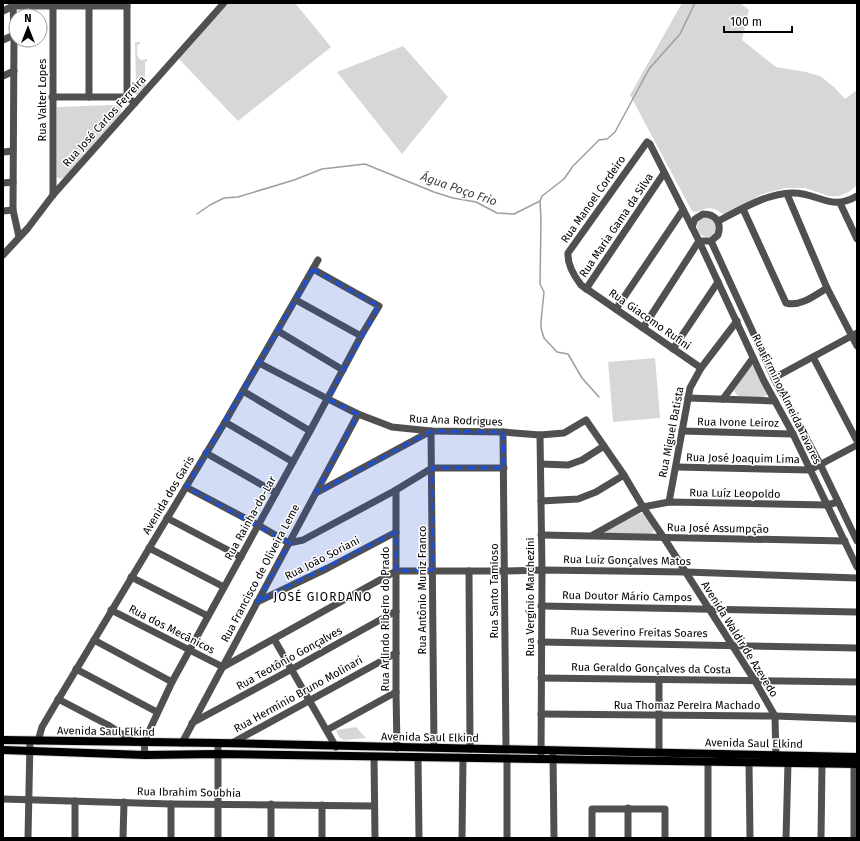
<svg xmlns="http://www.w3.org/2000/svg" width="860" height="841" viewBox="0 0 860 841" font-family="'Fira Sans',sans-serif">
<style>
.green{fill:#d7d7d7}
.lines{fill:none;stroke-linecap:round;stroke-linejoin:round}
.stream{stroke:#9e9e9e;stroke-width:1.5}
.major-casing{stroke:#dbdbdb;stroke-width:10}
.minor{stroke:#505050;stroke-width:7}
.major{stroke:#000;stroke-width:8}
.marked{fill:#1d4ed8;fill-opacity:0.2;stroke:#1d4ed8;stroke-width:3;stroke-dasharray:8 5;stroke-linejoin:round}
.labels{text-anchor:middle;stroke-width:3;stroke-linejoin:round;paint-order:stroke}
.street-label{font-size:11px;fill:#000;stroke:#fff}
.water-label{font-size:12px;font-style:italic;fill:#3f3f3f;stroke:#fff}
.neighbourhood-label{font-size:12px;letter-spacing:1px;fill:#000;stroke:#fff}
</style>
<rect width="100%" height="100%" fill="#fff"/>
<g class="green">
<path d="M229 3H295L331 47 238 121 178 58Z"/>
<path d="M682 3H740L749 10 742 40 776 67 806 72 820 76 834 87 845 99 857 90V185L849 192 839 196H829L805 188H786L762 194 724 215C712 206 709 207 696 212L692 211 630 95Z"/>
<path d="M135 42H140V44L137 45C138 50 135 56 141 60L147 59V62H145V87L137 95 133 94 132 88 136 83Z"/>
<path d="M403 46 448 97 402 154 337 72Z"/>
<path d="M110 105 119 106 121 110V113L66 176C63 178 60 180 57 177V107Z"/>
<circle cx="707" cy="227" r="10"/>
<path d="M655 358 660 418 613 422 608 362Z"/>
<path d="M750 366H753L768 394 766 396C756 399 738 402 734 390Z"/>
<path d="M640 513 643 514 654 529 652 535 605 533 604 532Z"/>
<path d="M356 727 366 738 344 740 339 737 336 730Z"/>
</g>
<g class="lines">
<g class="stream">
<path d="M540 201 541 221 540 284 544 292 541 321V328L544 338 557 352 568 354 582 378 599 397"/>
<path d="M197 214 210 205 224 198 238 197 294 180 322 169 365 164 434 192 453 198 476 202 497 213 514 214 540 201 542 196 564 179 573 166 599 140 607 139 615 132 649 69 680 34 695 3"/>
</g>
<g class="major-casing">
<g id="major">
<path d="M3 740 218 743 857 757"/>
<path d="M3 750 145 755 218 754 857 764"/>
</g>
</g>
<g class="minor">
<path d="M13 3 14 35 13 210 19 237"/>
<path d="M127 3V97L135 103"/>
<path d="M53 6V195"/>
<path d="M3 11 13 6H127"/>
<path d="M3 40 14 35"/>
<path d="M3 76 14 71"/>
<path d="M52 97H127"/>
<path d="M89 97V6"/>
<path d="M3 152 13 151"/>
<path d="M3 183 13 182"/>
<path d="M787 194 827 288 857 346"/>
<path d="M840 203 857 239"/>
<path d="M743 209 786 303C801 307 815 295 827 288"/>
<path d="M3 211 13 210"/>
<path d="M703 214C716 214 722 223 718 235L711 241H699L692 227 695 219Z"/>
<path d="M718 221C742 209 765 194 792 193 818 192 830 212 857 196"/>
<path d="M692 227 650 144 647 142 568 253C567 265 574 276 581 285L701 368"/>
<path d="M699 241 764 381 793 434 857 567"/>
<path d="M711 241 774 378 820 464 857 541"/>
<path d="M3 255 28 228 53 195 224 3"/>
<path d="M586 289 664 173"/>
<path d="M296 300 361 336"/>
<path d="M616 309 683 210"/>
<path d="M643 328 699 241"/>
<path d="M278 331 343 370"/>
<path d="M673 349 718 282"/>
<path d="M813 357 857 441"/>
<path d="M259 363 328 399 358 414 392 427 431 431 503 432 540 435 564 433 586 420 624 475 643 507 664 538 755 681 775 716 776 760"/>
<path d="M774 378 857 333"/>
<path d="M243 391 310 431"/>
<path d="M688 398 775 401"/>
<path d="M723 399 753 358"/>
<path d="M225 422 293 462"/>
<path d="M682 431 793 434"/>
<path d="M503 432 506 749"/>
<path d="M540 435 542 570 541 759"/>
<path d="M206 453 276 493"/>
<path d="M541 464 568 465 582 460 604 446"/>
<path d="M676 467 810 470 857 445"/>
<path d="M186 487 258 525 289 543 303 540 396 490 432 468H504"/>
<path d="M396 490V692L397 748"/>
<path d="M316 493 431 431 434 748"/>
<path d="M541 501 578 499 596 492 624 475"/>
<path d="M669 502 690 388 701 368 737 321"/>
<path d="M167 518 241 557"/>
<path d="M541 535 591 536 643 507 669 502 827 505 838 502"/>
<path d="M593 536 845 541"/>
<path d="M149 548 224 587"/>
<path d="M469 571 470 749"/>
<path d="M131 577 208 616"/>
<path d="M257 602 328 568 396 532"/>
<path d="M541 606 857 612"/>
<path d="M111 610 223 667 396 571H505L542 570 686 572 857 578"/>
<path d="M274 639 336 747"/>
<path d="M94 640 172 682"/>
<path d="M541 642 857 648"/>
<path d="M76 669 157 712"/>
<path d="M541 678 857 682"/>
<path d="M659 679V753"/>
<path d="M58 699 108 725 134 742"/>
<path d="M541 714 775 716 857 719"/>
<path d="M192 723 292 669 396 611"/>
<path d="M327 730 396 692"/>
<path d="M38 741 42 727 52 710 225 422 318 260"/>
<path d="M182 743 358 414"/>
<path d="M218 743V838"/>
<path d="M232 743 396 653"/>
<path d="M553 754 554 838"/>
<path d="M145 755 144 742 172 682 310 431 361 336 379 306 313 269"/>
<path d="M374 757 375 838"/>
<path d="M418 757 419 838"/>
<path d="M749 763 750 838"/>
<path d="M3 799 171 804 374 806"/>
<path d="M271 804V838"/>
<path d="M628 808V838"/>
<path d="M28 838 30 741"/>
<path d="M75 838V801"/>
<path d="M123 838 124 802"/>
<path d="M171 838V804"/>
<path d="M322 838V805"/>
<path d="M462 838 463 758"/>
<path d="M507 838V759"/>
<path d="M592 838V809H665V838"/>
<path d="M708 838V762"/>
<path d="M786 838 788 763"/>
<path d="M821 838 822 764"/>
<path d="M854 838V764"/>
</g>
<use href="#major" class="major"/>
</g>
<path class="marked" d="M313 269 379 306 328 399 358 414 316 493 431 431 503 432 504 468H432L433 570 396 571V532L257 602 289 543 186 487Z"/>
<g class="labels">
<g class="street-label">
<text transform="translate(42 100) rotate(-90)" y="4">Rua Valter Lopes</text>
<text transform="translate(104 121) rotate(-48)" y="4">Rua José Carlos Ferreira</text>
<text transform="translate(593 199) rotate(-55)" y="4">Rua Manoel Cordeiro</text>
<text transform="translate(616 225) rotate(-56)" y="4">Rua Maria Gama da Silva</text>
<text transform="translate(650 319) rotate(35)" y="4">Rua Giacomo Rufini</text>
<text transform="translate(787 399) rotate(64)" y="4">Rua Firmino Almeida Tavares</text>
<text transform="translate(456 420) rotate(2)" y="4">Rua Ana Rodrigues</text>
<text transform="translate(738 422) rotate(1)" y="4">Rua Ivone Leiroz</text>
<text transform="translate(671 432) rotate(-79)" y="4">Rua Miguel Batista</text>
<text transform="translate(743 458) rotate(1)" y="4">Rua José Joaquim Lima</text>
<text transform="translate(735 493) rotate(1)" y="4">Rua Luíz Leopoldo</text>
<text transform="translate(168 495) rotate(-59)" y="4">Avenida dos Garis</text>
<text transform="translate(250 518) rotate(-61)" y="4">Rua Rainha-do-Lar</text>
<text transform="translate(718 528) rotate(1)" y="4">Rua José Assumpção</text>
<text transform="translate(322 558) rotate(-27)" y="4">Rua João Soriani</text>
<text transform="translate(627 560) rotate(1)" y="4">Rua Luíz Gonçalves Matos</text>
<text transform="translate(260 573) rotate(-62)" y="4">Rua Francisco de Oliveira Leme</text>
<text transform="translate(422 590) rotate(-90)" y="4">Rua Antônio Muniz Franco</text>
<text transform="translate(494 591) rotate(-90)" y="4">Rua Santo Tamioso</text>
<text transform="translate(627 596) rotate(1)" y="4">Rua Doutor Mário Campos</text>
<text transform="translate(530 597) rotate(-90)" y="4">Rua Vergínio Marchezini</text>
<text transform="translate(385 619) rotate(-90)" y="4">Rua Arlindo Ribeiro do Prado</text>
<text transform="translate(172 629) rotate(27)" y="4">Rua dos Mecânicos</text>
<text transform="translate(639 632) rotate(1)" y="4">Rua Severino Freitas Soares</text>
<text transform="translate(740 639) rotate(58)" y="4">Avenida Waldir de Azevedo</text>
<text transform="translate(289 658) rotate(-29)" y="4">Rua Teotônio Gonçalves</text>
<text transform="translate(651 668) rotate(1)" y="4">Rua Geraldo Gonçalves da Costa</text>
<text transform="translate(298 694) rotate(-29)" y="4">Rua Hermínio Bruno Molinari</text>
<text x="687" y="709">Rua Thomaz Pereira Machado</text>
<text transform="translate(106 731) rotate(1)" y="4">Avenida Saul Elkind</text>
<text transform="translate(430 737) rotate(1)" y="4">Avenida Saul Elkind</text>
<text transform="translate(754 743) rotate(1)" y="4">Avenida Saul Elkind</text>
<text transform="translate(189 792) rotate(1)" y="4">Rua Ibrahim Soubhia</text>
</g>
<g class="water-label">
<text transform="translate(459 189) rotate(19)" y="4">Água Poço Frio</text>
</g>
<g class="neighbourhood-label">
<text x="323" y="601">JOSÉ GIORDANO</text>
</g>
</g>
<rect width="860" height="841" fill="none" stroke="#000000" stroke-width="8"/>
<g transform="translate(28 28)"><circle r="19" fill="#ffffff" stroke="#999999"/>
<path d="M0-3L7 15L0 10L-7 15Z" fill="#000000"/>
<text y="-6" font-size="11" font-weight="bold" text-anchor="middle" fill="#000000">N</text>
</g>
<path d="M724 26v6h68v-6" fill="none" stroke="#000000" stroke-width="2"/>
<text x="730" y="26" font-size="12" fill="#000000" stroke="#ffffff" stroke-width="3" paint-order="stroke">100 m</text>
</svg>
